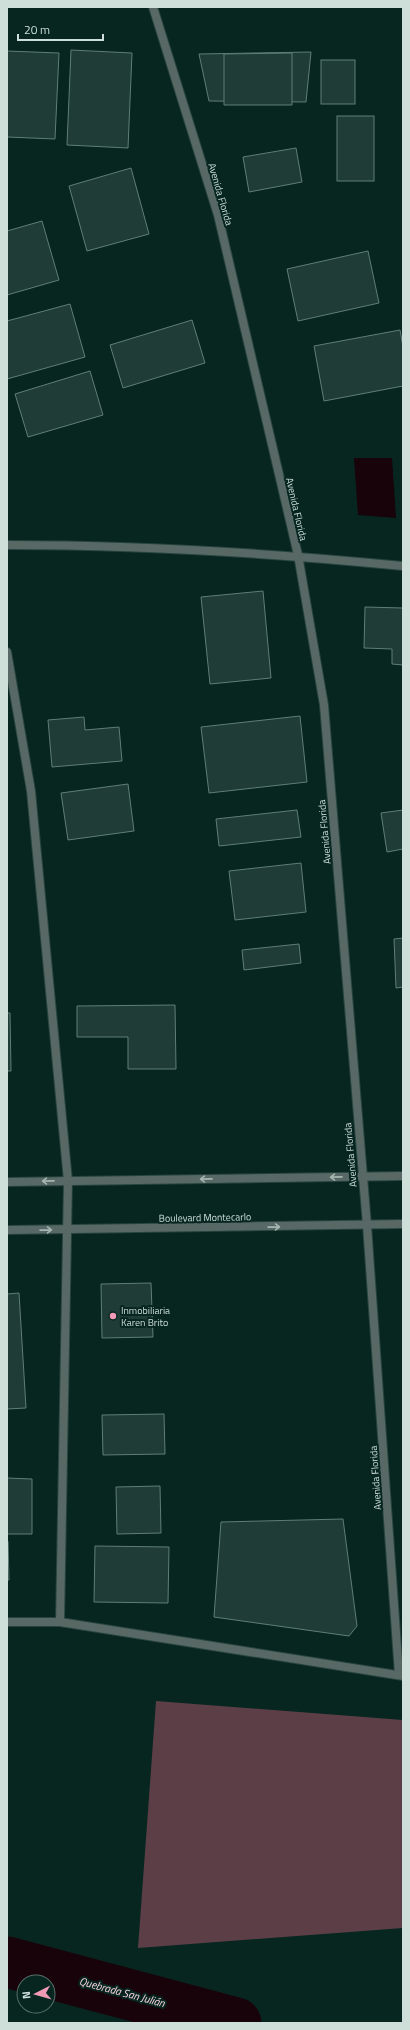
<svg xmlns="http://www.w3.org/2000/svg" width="410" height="2030" viewBox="0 0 410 2030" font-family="'Titillium Web',sans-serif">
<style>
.green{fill:#5c3e47}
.water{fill:#18030a}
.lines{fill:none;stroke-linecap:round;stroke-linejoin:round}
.river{stroke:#18030a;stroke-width:51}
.building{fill:#1f3d36;stroke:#5e7e76}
.street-casing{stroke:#27443e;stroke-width:10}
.street{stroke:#586864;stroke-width:8}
.oneway{stroke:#a5b5b1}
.poi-dot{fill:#f09ab5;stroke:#072620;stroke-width:1.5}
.labels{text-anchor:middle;stroke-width:4;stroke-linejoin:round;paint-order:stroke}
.street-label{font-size:10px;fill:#cedfda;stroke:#072620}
.poi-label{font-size:10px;fill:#cedfda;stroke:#072620;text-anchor:start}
.water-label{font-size:11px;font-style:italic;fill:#fad4de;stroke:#072620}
</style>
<rect width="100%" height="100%" fill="#072620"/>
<path class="green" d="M156 1701 403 1720V1928L138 1948Z"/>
<path class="water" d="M354 458H392L396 518 358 515Z"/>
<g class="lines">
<path class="river" d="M7 1962 236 2023"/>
</g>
<g class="building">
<path d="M71 50 132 53 128 148 67 145Z"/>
<path d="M7 51 59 53 55 139 7 137Z"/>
<path d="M311 52 306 102 209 101 199 54Z"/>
<path d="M292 53V105H224V54Z"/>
<rect x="321" y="60" width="34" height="44"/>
<rect x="337" y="116" width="37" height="65"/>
<path d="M296 148 302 182 249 192 243 157Z"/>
<path d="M131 168 149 234 87 251 69 186Z"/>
<path d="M42 221 59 280 7 295V231Z"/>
<path d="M368 251 379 303 298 321 287 269Z"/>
<path d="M70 304 85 357 7 379V321Z"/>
<path d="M192 320 205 363 123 388 110 345Z"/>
<path d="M400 330 403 347V386L324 401 314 346Z"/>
<path d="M90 371 103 415 28 437 15 394Z"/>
<path d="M263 591 271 678 210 684 201 597Z"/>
<path d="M365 607 403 608V665L392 664V649L364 648Z"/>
<path d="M300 716 307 782 209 793 201 727Z"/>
<path d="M84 717 85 730 119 727 122 761 52 767 48 720Z"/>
<path d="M128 784 134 831 68 840 61 793Z"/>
<path d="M297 810 301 837 219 846 216 819Z"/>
<path d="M403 810V849L387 852 381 813Z"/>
<path d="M301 863 306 912 235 920 229 871Z"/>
<path d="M403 938V987L396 988 394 939Z"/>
<path d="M299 944 301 963 244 970 242 950Z"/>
<path d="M175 1005 176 1069H128V1037H77V1006Z"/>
<path d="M7 1013H10L11 1071H7Z"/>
<path d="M151 1283 153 1337 102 1338 101 1284Z"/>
<path d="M19 1293 26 1408 7 1409V1294Z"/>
<path d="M164 1414 165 1454 103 1455 102 1415Z"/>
<path d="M7 1478 32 1479V1534H7Z"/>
<path d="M160 1486 161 1533 117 1534 116 1487Z"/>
<path d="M343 1519 357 1626 349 1636 214 1617 221 1522Z"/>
<path d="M7 1541H8L9 1580H7Z"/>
<path d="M95 1546 169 1547 168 1603 94 1602Z"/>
</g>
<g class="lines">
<g class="street-casing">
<g id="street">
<path d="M153 7 218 215 298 555 324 705 367 1225 399 1675"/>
<path d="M7 545C139 545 271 553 403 566"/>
<path d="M7 652 31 791 68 1181 60 1622"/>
<path d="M7 1182 403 1176"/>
<path d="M7 1230 403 1224"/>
<path d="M7 1622H60L403 1676"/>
</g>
</g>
<use href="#street" class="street"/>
</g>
<defs><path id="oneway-shaft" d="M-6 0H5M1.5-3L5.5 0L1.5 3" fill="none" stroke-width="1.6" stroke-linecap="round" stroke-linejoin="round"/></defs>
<g class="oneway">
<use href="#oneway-shaft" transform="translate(336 1177) rotate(179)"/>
<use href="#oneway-shaft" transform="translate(206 1179) rotate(179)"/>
<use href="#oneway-shaft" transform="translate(48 1181) rotate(179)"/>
<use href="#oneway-shaft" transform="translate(274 1227) rotate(-1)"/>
<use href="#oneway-shaft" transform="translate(46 1230) rotate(-1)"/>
</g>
<circle class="poi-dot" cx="113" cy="1316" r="4"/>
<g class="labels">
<g class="street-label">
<text transform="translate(221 194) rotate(74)" y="4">Avenida Florida</text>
<text transform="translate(297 509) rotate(77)" y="4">Avenida Florida</text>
<text transform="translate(324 832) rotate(-95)" y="4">Avenida Florida</text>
<text transform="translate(350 1155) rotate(-95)" y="4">Avenida Florida</text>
<text transform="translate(205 1217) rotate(-1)" y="4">Boulevard Montecarlo</text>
<text transform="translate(375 1478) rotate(-94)" y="4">Avenida Florida</text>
</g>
<g class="poi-label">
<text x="121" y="1314">Inmobiliaria<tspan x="121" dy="12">Karen Brito</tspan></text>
</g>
<g class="water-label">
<text transform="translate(122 1992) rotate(15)" y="4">Quebrada San Julián</text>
</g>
</g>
<rect width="410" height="2030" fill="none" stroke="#cedfda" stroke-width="16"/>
<g transform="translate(36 1994) rotate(264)"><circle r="19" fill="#072620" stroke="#57706a"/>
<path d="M0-3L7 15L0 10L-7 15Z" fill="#f09ab5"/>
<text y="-6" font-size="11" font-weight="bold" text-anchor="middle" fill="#cedfda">N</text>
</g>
<path d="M18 34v6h85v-6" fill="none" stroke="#cedfda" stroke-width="2"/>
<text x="24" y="34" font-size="12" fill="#cedfda" stroke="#072620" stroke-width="3" paint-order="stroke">20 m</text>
</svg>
